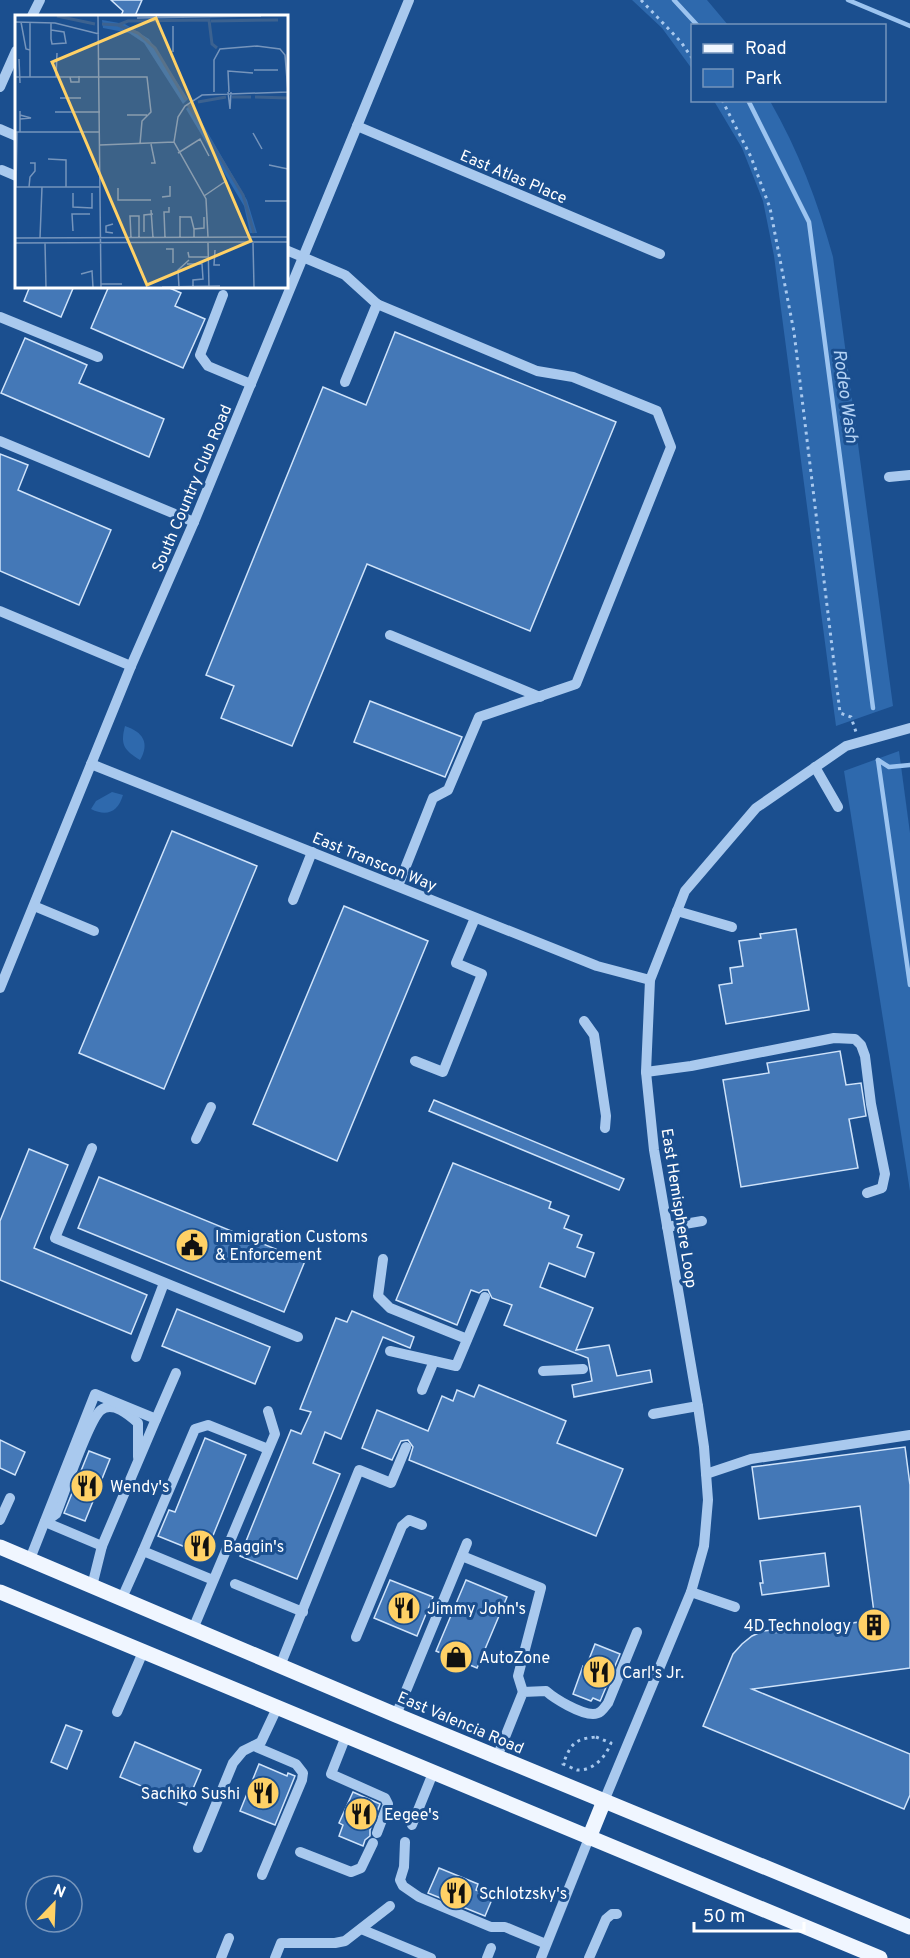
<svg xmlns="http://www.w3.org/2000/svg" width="910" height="1958" viewBox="0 0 910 1958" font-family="Overpass,sans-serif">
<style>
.green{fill:#2e69ad}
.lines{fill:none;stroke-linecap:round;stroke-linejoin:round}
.stream{stroke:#9cc4f0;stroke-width:4.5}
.building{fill:#4478b7;stroke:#cfe3fa;stroke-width:1.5}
.path{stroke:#a9c9ee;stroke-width:3;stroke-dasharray:3 4.5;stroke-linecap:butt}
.minor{stroke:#a9c9ee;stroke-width:10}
.major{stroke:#f0f6ff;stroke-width:15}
.labels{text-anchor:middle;stroke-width:6;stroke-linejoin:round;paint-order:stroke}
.street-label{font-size:16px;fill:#fff;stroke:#1b4f8f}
.poi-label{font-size:16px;fill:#fff;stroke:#1b4f8f;text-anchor:start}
.water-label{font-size:18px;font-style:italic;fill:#b5d3f5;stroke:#1b4f8f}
.inset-river{fill:none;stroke:#3c6290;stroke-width:3}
.inset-road{fill:none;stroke:#7695bc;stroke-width:1.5}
.view{fill:#ffd166;fill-opacity:0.15;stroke:#ffd166;stroke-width:3}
.inset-edge{fill:none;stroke:#fff;stroke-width:3}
</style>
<rect width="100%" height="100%" fill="#1b4f8f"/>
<g class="green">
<path d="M632 0H707L728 25 692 26V69L662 28Z"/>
<path d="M714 101H770C798 150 818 202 833 257L893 706 836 726 774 256 763 201 742 148Z"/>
<path d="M125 726C143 732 150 743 140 760 124 750 120 745 125 726Z"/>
<path d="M899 751 910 833V1191L844 771Z"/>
<path d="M112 792 123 795C118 812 107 817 91 809L96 801Z"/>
</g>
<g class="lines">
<g class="stream">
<path d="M674 0 698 26"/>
<path d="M848 0 910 26"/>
<path d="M748 100 809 222 873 708"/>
<path d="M878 760 910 985"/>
<path d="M878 760 889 767 910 765"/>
</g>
</g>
<g class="building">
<path d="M111 0H142L135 16H121L123 11Z"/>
<path d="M30 286H74L61 317 24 301Z"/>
<path d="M109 286H165L181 293 175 306 205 319 183 368 91 328Z"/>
<path d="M395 332 616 422 530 631 367 564 292 746 221 718 234 686 206 675 323 387 366 405Z"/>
<path d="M25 338 87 365 79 383 164 419 149 457 1 393Z"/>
<path d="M0 454 28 465 18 490 111 530 79 605 0 571Z"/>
<path d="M370 701 462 737 445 777 354 742Z"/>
<path d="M172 831 257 866 164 1089 79 1053Z"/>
<path d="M344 906 428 941 337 1161 253 1124Z"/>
<path d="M796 929 809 1010 726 1024 719 985 732 983 730 968 743 966 739 941 761 938 760 934Z"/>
<path d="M840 1051 846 1085 861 1083 866 1116 849 1119 858 1168 741 1187 723 1080 769 1073 767 1063Z"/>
<path d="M434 1100 624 1179 619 1190 429 1111Z"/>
<path d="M29 1149 68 1165 34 1248 147 1295 131 1334 0 1280V1221Z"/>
<path d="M453 1163 551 1202 549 1208 569 1216 564 1228 582 1235 577 1247 594 1253 585 1277 549 1263 540 1287 593 1308 576 1350 609 1345 617 1376 650 1370 652 1382 574 1397 572 1385 592 1381 588 1358 504 1325 512 1305 492 1298 488 1290H483L479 1293 471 1290 457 1325 396 1300Z"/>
<path d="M99 1177 305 1261 284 1312 78 1228Z"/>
<path d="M177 1309 270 1347 255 1384 162 1346Z"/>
<path d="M352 1311 414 1337 410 1348 383 1337 341 1439 325 1432 313 1463 340 1474 297 1579 240 1556 291 1430 301 1434 311 1412 300 1409 336 1318 347 1322Z"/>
<path d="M479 1385 566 1421 557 1443 623 1469 596 1536 409 1460 413 1447 408 1440 401 1441 392 1460 362 1448 377 1410 428 1431 442 1396 453 1401 457 1390 474 1397Z"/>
<path d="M205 1438 246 1455 205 1555 158 1536 169 1510 175 1512Z"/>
<path d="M0 1440 25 1452 15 1475 0 1468Z"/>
<path d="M905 1447 910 1485V1668L752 1689 910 1754V1795L904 1809 703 1726 733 1654 742 1644 752 1636 763 1631 773 1630V1633L875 1620 860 1506 759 1519 752 1467Z"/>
<path d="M89 1451 110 1459 85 1521 64 1513Z"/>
<path d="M825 1553 829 1586 762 1595 760 1583H763L760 1561Z"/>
<path d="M390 1580 433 1597 417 1636 374 1618Z"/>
<path d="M466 1580 507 1597 477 1668 436 1651Z"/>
<path d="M595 1644 620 1654 601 1699 600 1701 593 1698 591 1701 573 1694 583 1666 586 1667Z"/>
<path d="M66 1725 82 1731 67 1769 51 1762Z"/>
<path d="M135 1742 201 1770 186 1805 120 1777Z"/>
<path d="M259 1764 287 1776 288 1773 295 1776 275 1825 240 1811Z"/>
<path d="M353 1792 380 1804 370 1830V1836L365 1840 363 1846 339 1836 343 1825 339 1823Z"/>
<path d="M439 1868 478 1884 476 1890 493 1897 485 1916 428 1893Z"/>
</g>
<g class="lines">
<g class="path">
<path d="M641 0 681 42 692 58"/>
<path d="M722 100 751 157 770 208 794 332 840 713 851 717 856 732"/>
<path d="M596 1737 611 1743C606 1756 594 1771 577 1770 573 1769 567 1765 563 1764 571 1744 574 1739 596 1737Z"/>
</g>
<g class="minor">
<path d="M32 16 40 0"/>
<path d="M0 87 16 51"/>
<path d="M357 126 660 254"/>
<path d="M0 129 16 136"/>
<path d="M2 170 16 176"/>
<path d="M286 250 345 275 377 304 537 371 573 377 657 411 671 447 576 684 479 717 448 790 433 798 398 886"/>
<path d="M223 295 200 355 208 366 251 384"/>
<path d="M0 317 98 357"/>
<path d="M345 382 377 304"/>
<path d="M0 441 194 522"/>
<path d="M889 477 910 475"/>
<path d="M0 611 131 666"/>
<path d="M390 635 540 697"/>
<path d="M91 764 597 966 650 980"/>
<path d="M815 767 838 807"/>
<path d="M293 900 312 852"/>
<path d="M34 906 94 931"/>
<path d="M677 911 732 927"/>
<path d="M0 988 131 666 194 522 409 0"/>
<path d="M584 1021 594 1035 606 1116 605 1128"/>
<path d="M415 1061 443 1072 482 974 456 963 475 918"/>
<path d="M646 1072 691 1066 834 1038 855 1039 861 1045 865 1056 871 1104 885 1174 882 1188 867 1193"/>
<path d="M196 1139 211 1107"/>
<path d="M92 1148 55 1238 298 1337"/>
<path d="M667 1227 702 1221"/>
<path d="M383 1259 378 1296 390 1308 467 1339"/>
<path d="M390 1351 456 1366 485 1297"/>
<path d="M136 1357 164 1283"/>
<path d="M543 1371 583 1369"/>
<path d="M422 1390 434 1361"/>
<path d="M653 1414 698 1406"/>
<path d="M156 1419 176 1373"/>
<path d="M706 1474 751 1459 910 1435"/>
<path d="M0 1520 10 1498"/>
<path d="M45 1522 56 1514C64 1495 88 1420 101 1410 113 1401 129 1415 138 1423V1457"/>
<path d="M45 1522 102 1546"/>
<path d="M143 1551 195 1429 208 1425 268 1449"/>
<path d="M462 1556 541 1588 518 1676 523 1692"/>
<path d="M30 1559 95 1394 156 1419 102 1546 92 1586"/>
<path d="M235 1584 303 1612"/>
<path d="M691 1592 735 1607"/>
<path d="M122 1598 143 1551 213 1580"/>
<path d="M193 1629 275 1434 268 1411"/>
<path d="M356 1637 402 1526 409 1520 422 1525"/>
<path d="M280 1666 359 1470 391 1483 406 1447"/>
<path d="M117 1712 143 1652"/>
<path d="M396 1715 467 1543"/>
<path d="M346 1736 331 1774 385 1798 388 1804 377 1833"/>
<path d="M254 1746 296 1764 303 1773 302 1780 262 1875"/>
<path d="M497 1757 523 1692 546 1691C555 1699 580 1714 593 1714 601 1714 604 1708 608 1703L637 1632"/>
<path d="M604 1801 691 1592 704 1546 708 1500 704 1447 698 1406 654 1150 646 1072 650 980 685 891 756 808 846 746 910 728"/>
<path d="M412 1825 433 1773"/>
<path d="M405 1842 404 1867 400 1880 403 1886 419 1897 491 1927H505L546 1944"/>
<path d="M198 1848 233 1763 243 1751 261 1742 277 1708"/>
<path d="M300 1852 351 1872 361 1868 373 1843"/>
<path d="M361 1929 431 1958"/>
<path d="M221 1958 229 1938"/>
<path d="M275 1958 281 1943H335L345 1941 390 1906"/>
<path d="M487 1958 491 1948"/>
<path d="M541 1958 589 1838"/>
<path d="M589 1958 606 1919 612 1914H617"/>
</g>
<g class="major">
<path d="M0 1547 396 1715 910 1927"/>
<path d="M0 1592 880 1958"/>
<path d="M589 1838 604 1801"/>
</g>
</g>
<defs>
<g id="civic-disc" transform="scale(1.725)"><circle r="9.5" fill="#ffd166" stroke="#1b4f8f"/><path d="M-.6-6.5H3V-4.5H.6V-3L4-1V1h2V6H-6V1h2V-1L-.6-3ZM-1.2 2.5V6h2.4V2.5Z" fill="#111"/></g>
<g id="restaurant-disc" transform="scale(1.725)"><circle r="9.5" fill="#ffd166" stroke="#1b4f8f"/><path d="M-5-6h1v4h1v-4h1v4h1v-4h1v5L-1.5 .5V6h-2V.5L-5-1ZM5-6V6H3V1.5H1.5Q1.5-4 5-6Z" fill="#111"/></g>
<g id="building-disc" transform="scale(1.725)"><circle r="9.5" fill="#ffd166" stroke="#1b4f8f"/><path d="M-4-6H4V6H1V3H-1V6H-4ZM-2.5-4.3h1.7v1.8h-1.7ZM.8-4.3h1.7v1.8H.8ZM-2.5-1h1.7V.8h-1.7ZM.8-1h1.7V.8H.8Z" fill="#111"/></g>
<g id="shop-disc" transform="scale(1.725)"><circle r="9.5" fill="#ffd166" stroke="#1b4f8f"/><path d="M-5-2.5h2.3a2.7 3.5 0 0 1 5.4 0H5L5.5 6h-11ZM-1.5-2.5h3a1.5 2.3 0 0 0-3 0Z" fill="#111"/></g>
</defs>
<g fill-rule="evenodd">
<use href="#civic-disc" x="192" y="1245"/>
<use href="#restaurant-disc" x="87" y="1486"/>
<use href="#restaurant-disc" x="200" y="1546"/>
<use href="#restaurant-disc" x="404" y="1608"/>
<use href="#building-disc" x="874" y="1625"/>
<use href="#shop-disc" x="456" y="1657"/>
<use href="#restaurant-disc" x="599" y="1672"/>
<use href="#restaurant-disc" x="263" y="1793"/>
<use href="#restaurant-disc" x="361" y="1814"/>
<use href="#restaurant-disc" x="456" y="1893"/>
</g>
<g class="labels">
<g class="street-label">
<text transform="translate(514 176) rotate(23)" y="6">East Atlas Place</text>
<text transform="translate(191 488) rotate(-67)" y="6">South Country Club Road</text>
<text transform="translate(375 861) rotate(22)" y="6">East Transcon Way</text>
<text transform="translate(680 1208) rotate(81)" y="6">East Hemisphere Loop</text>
<text transform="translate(461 1722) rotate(23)" y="6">East Valencia Road</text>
</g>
<g class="poi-label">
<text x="215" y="1242">Immigration Customs<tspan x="215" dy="18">&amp; Enforcement</tspan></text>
<text x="110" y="1492">Wendy's</text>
<text x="223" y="1552">Baggin's</text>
<text x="427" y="1614">Jimmy John's</text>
<text x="851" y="1631" text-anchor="end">4D Technology</text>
<text x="479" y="1663">AutoZone</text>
<text x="622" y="1678">Carl's Jr.</text>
<text x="240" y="1799" text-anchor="end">Sachiko Sushi</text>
<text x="384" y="1820">Eegee's</text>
<text x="479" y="1899">Schlotzsky's</text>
</g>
<g class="water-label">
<text transform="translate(846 396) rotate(82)" y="6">Rodeo Wash</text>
</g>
</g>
<g transform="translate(15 15)">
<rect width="273" height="273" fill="#1b4f8f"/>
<path d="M87 5 110 9 134 24 173 84 168 89 129 28 114 18 88 13ZM176 89 232 185 242 218H235L229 191 171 94Z" fill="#2e69ad"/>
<path class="inset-river" d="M42 1 80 9M196 6 263 5M87 9 103 10 123 18 140 33 171 85M103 10 113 6 194 5 197 29 202 33M217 82H236M240 82 273 83M183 87 211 82M179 90 174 91 228 180 239 218"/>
<path class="inset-road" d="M83 1 86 272M122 3 246 1M0 7 40 8 84 19M6 7 11 34 15 35M158 11V37M36 15 49 17 51 28 37 29 36 24V8M4 44 5 68M84 44H125M239 55H263M0 62H132L136 97 127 106 125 129M15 62V7M41 62 42 38M55 62 56 67H64V61M199 77V45L205 34 242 31 265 34 270 40 273 77M213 77 215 94 216 77M214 77 213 56 238 58M45 83H66M5 96V117M40 97H85M5 100 16 103 5 104M112 100H132M0 117H84M238 118 247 134M136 129 140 148H136M85 130 159 127M163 138 185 124 194 141M33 144 51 145V172M254 150 273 154M0 172H85M1 172 2 117M14 172 15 162 20 156V148H15M103 173V185H136M58 178V192L77 193V178M189 181 211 166M147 182 155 181V171M250 186H273M136 195 138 223M165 201V223M165 202H176L179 214M58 216 57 199H75M129 217V200L138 199M98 218 91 217V211L98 209M179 222V214L189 213V202M193 222 191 184 159 127 163 102 170 91 187 80 273 77M0 223 273 222M25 223 27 172M116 223 115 201H124V223M150 223 149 197H154V192M0 228 273 227M30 228 31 272M193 228 194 272M238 228 239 272M151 234H158V248M200 235 199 250H205M173 237 174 242H194M172 249H187L188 264 178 265V272M66 259 77 256 78 272M86 269H107M147 272 205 271M164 272 163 255 174 245"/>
<path class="view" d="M141 3 236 226 132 270 37 47Z"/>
<rect width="273" height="273" class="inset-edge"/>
</g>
<rect x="691" y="24" width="195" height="78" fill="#1b4f8f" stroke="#7695bc" stroke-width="1.5"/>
<rect x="703" y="44" width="30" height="9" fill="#f0f6ff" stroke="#7695bc" stroke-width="1.5"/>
<text x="745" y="54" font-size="18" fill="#ffffff">Road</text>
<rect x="703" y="69" width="30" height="18" fill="#2e69ad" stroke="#7695bc" stroke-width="1.5"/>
<text x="745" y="84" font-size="18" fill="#ffffff">Park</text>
<g transform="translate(54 1904) rotate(23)"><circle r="28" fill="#1b4f8f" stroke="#7695bc" stroke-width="1.5"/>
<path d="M0-4.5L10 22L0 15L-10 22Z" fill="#ffd166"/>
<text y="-9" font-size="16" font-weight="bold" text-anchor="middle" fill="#ffffff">N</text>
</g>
<path d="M694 1922v9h110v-9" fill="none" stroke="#ffffff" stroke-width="3"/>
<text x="703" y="1922" font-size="18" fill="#ffffff" stroke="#1b4f8f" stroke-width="4.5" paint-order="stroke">50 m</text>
</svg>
